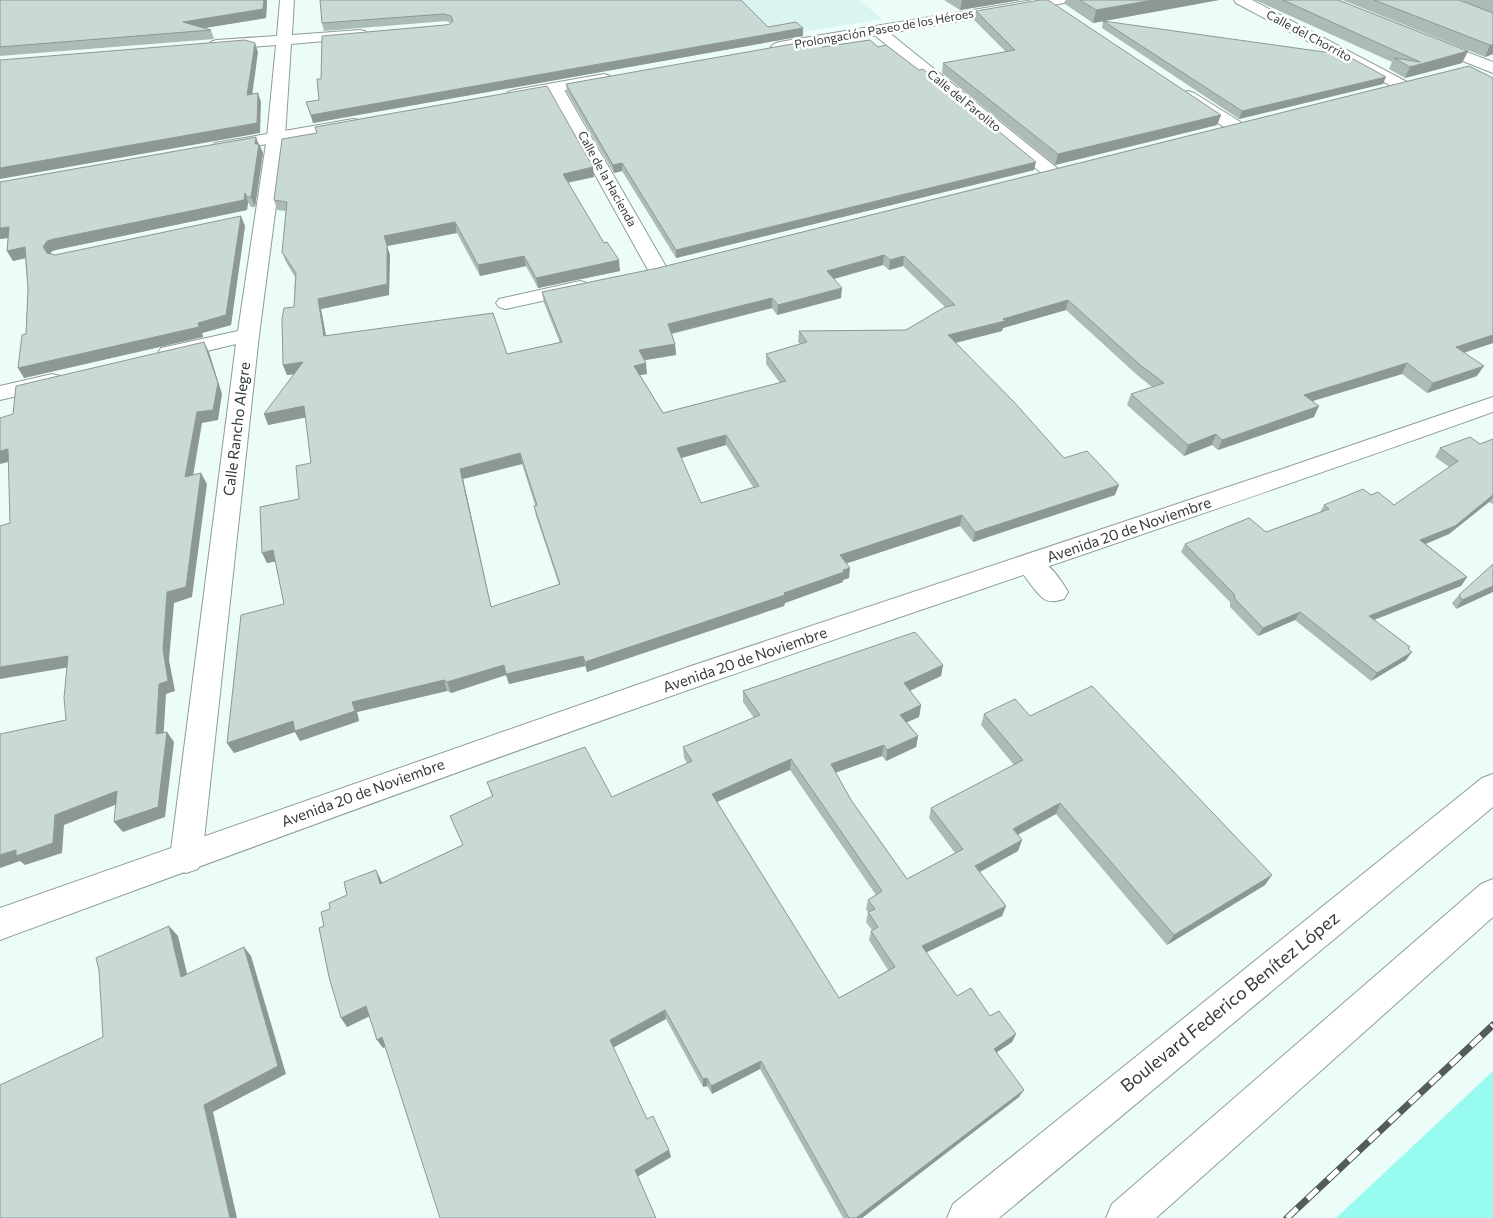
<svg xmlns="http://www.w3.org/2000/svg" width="1493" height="1218" viewBox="0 0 1493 1218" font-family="Commissioner,sans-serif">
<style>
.built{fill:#daf4ef}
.green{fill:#97fcef}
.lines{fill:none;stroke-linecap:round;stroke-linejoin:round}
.street-casing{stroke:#8e9d9b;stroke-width:2}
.secondary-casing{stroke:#8e9d9b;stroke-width:2}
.primary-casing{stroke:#8e9d9b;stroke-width:2}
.street{fill:#fff;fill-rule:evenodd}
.secondary{fill:#fff;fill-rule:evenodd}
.primary{fill:#fff;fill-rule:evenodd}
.rail-casing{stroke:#535c5a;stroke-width:7}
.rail{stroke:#fff;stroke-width:5;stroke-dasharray:14;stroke-linecap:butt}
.wall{fill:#adbbb8;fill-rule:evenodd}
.shaded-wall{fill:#8d9896}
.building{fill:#c9d9d6;stroke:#8d9896;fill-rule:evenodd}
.labels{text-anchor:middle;stroke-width:5;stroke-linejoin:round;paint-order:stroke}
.far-street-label{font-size:12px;fill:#343b39;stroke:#fff}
.street-label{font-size:15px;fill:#343b39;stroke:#fff}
.near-street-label{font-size:18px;fill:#343b39;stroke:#fff}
</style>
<rect width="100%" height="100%" fill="#ecfcf9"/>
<path class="built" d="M739 0H860L882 19 777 36Z"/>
<path class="green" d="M1493 1071V1218H1336Z"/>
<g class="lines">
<g class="street-casing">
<g id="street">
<path d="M280 0H294L292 35 360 30 365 31 367 34 365 37 360 38 291 44 285 137 259 335 202 858 198 869 186 873 174 869 170 858 236 344 169 360 161 358 158 353 161 348 238 331 267 137 276 45 216 50 211 48 208 45 211 42 216 40 277 36Z"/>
<path d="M1234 0H1252L1409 83 1411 86 1409 89H1397L1236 3Z"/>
<path d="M877 26 882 27 1057 168 1060 172 1057 176 1051 177 1045 176 872 33 870 30 872 27Z"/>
<path d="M555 83 561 85 563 88 668 270 665 274 658 276 651 274 648 270 547 88 549 85Z"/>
<path d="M1188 91 1194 93 1242 123 1245 127 1242 131H1230L1182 99 1180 96 1182 93Z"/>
<path d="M580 281 587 283 590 287 587 291 506 309 499 307 496 303 499 299Z"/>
<path d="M52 374 60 376 63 381 60 386 0 400V386Z"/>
<path d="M1030 554C1046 559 1060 578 1068 592L1064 599C1057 601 1050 603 1044 599 1036 593 1022 573 1017 564L1021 557Z"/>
</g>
</g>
<g class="secondary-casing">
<g id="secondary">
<path d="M1033 0H1066L1064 3 1059 4 779 52 774 50 771 47 774 44 779 42Z"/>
<path d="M604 74 610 76 612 79 610 82 514 100 508 98 506 95 508 92 514 90Z"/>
<path d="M353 119 359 120 361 124 359 128 221 152 215 151 212 147 215 143 221 142Z"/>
<path d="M1493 397V412C1233 505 971 592 711 682 473 765 237 853 0 940V908L688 667 1288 467Z"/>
</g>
</g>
<g class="primary-casing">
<g id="primary">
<path d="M1430 38 1493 62V73L1425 46 1422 43 1425 40Z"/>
<path d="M1493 774V807L999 1218H947L953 1204 1482 778Z"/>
<path d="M1493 879V917L1156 1218H1106L1112 1204 1481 884Z"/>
</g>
</g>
<use href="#street" class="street"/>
<use href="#secondary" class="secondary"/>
<use href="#primary" class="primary"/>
<g class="rail-casing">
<path id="rail" d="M1287 1218 1493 1025"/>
</g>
<use href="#rail" class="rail"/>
</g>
<g class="wall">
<path d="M0 0H267L266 18 203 28 211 30 214 39 0 56Z"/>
<path d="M320 0 768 27 803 36 313 123 306 102 319 100 321 79 445 25 450 24 451 23 446 21 324 31 322 23Z"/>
<path d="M944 0H1021L960 10Z"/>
<path d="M1066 0H1219L1093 23 1065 4Z"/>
<path d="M1255 0H1338L1468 51 1462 63 1405 78 1389 69 1392 62Z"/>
<path d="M1342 0H1459L1472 5 1461 0H1493V54L1485 57Z"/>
<path d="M976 11 1221 115 1217 125 1055 165 942 73 943 63 1006 52 974 20Z"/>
<path d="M1103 21 1383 84 1239 119 1102 28Z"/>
<path d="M822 47H878L1034 170 676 258 622 171 614 173 567 92 566 84Z"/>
<path d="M1469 66 1493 343 1464 353 1477 376 1427 393 1402 374 1313 401 1314 417 1218 450 1212 445 1184 456 1127 405 1131 394 1152 387 1136 374 1066 310 1003 328 1002 331 956 343 1064 458 1115 495 973 542 960 526 846 563 849 578 843 580V582L785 603 784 606 587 672 585 666 509 684 506 675 451 693 447 691 357 712 359 721 300 741 295 732 234 753 227 743 284 604 275 561 267 563 299 499 311 463 306 417 268 425 294 374 287 375 283 365 294 307 295 277 286 262 282 252 286 211 277 210 274 200 594 177 568 183 620 271 538 288 526 266 480 276 457 233 387 246 390 255 389 295 321 309 326 336 507 354 560 343 544 303 542 292 658 268ZM883 265 889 270 903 266 945 307 906 330 799 331 798 342 800 344 766 354V364L780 383 663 413 640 375 647 374 644 360 676 355 675 344 672 334 772 308 777 315 841 298 834 279ZM726 445 753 487 701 503 681 458ZM522 464 535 505 534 506 536 516 559 585 491 607 463 479Z"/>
<path d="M256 137 258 144H259L263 153 255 207H251L248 202 247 210 60 249 52 251 51 254 55 255 245 226 231 325 202 333 203 337 24 378 28 289 25 258 13 261 7 251 8 238 0 239V182Z"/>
<path d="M1493 439V504L1489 502 1449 534 1426 544 1467 577 1461 586 1374 620 1410 647 1408 649 1406 660 1371 681 1295 620 1258 636 1230 607V602L1181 552 1185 544 1266 532 1320 512 1324 505 1371 495 1394 505 1449 467 1435 457 1440 448 1480 444Z"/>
<path d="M1493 564 1456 609 1452 603 1459 595Z"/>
<path d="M943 665 941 676 910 691 921 705 919 717 907 722 918 736 916 747 886 761 882 756 835 773 851 800 907 879 955 853 929 818 931 808 1014 765 981 725 984 714 1030 716 1265 885 1167 945 1056 814 1018 835 1022 840 1018 851 980 872 1006 906 1002 916 926 952 957 996 1016 1034 1012 1042 997 1052 1019 1097 862 1218H843L760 1069 712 1094 707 1086 703 1087 666 1019 613 1048 647 1119 671 1157 638 1176 385 1047 383 1048 369 1016 347 1027 324 926 330 909 381 880 382 883 462 845 492 796 487 782 612 797 687 763 684 758 683 747 754 718 743 702V691ZM790 770 876 895 868 900 866 909 868 912 866 922 872 930 871 931 869 940 888 970 839 998 717 802Z"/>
</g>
<g class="shaded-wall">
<path d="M264 0H267L266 18 186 31 183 22Z"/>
<path d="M962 0H1021L960 10Z"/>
<path d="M1153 0H1219L1093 23 1096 10Z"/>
<path d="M803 28V36L313 123 311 115Z"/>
<path d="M255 43 258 52 251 104 247 95Z"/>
<path d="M1490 45H1493V54L1485 57Z"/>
<path d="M1468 51 1462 63 1405 78 1410 67Z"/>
<path d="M1386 77 1383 84 1239 119 1242 111Z"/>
<path d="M258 93 261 102 260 133 0 179V168Z"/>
<path d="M1221 115 1217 125 1055 165 1058 154Z"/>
<path d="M256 137 259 146V144L263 153 255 207 251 197Z"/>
<path d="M1036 162 1034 170 676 258V250Z"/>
<path d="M622 163V171L614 173 613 165Z"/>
<path d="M593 167 594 177 564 183 563 174Z"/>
<path d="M245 193 248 202 247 210 60 249 52 251 48 257 43 247 47 241Z"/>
<path d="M241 216 245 226 231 325 202 333 203 337 24 378 18 368 198 323Z"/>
<path d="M455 222 457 233 387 246 390 255 389 295 321 309 328 347 324 336 318 299 384 236Z"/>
<path d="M9 227 15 237 0 239V228Z"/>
<path d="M25 247 30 257 13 261 7 251Z"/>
<path d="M884 255 883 265 826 281 827 271Z"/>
<path d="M524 256 526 266 480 276 478 265Z"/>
<path d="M904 256 903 266 889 270 890 260Z"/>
<path d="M619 260 620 271 538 288 536 278Z"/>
<path d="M842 288 841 298 777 315 778 305Z"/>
<path d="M772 298V308L669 334 668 324Z"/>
<path d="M1068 300 1066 310 1003 328 1002 331 946 345 948 335Z"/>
<path d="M1493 335V343L1450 357 1456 347Z"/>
<path d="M204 342 209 352 222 394 218 420 202 423 191 488 185 477Z"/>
<path d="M675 344 676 355 640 361 639 350Z"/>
<path d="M303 362 307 373 287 375 283 365Z"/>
<path d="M646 363 647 374 635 376 634 366Z"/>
<path d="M1407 363 1402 374 1299 405 1304 395Z"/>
<path d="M1484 366 1477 376 1427 393 1433 383Z"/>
<path d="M304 406 308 417 268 425 264 414Z"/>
<path d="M1319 406 1314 417 1218 450 1222 440Z"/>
<path d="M1216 434 1212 445 1184 456 1188 445Z"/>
<path d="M726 435V445L678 459 677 448Z"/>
<path d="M8 449 16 460 0 464V451Z"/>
<path d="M520 453 522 464 463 479 494 617 460 469Z"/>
<path d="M201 473 207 484 192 597 174 603 169 660 175 691 166 694 163 744 156 734 159 684 163 649 167 592Z"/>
<path d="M1119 485 1115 495 973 542 975 532Z"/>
<path d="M1493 495V497L1489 502 1449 534 1415 548 1420 540Z"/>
<path d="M962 515 960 526 839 566 840 555Z"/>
<path d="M273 550 278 561 267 563 262 553Z"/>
<path d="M850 568 849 578 843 580V582L785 603 784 606 587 672 585 662 784 593Z"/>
<path d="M1467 577 1461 586 1363 624 1369 616Z"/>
<path d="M1493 586V592L1456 609 1462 600Z"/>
<path d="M1300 612 1295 620 1258 636 1263 628Z"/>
<path d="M1412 652 1406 660 1371 681 1377 673Z"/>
<path d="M68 656 76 666 0 679V667Z"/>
<path d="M583 656 585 666 509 684 506 675 451 693 447 682 504 665Z"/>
<path d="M943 665 941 676 902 694 904 683Z"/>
<path d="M444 680 447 691 357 712 359 721 300 741 295 732 234 753 227 743 293 721 352 702Z"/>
<path d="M921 705 919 717 898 726 900 715Z"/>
<path d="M167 732 174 742 165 817 123 832 114 822Z"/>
<path d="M918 736 916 747 886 761 887 750Z"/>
<path d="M884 745 882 756 829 775 831 764Z"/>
<path d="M791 759 790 770 712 804V794Z"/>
<path d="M117 791 125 801 64 825 62 853 25 865 20 861 0 868V855L55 815Z"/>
<path d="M1060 803 1056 814 1009 839 1013 829Z"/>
<path d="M1022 840 1018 851 972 876 975 866Z"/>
<path d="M376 870 381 880 385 894 380 884Z"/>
<path d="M1272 875 1265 885 1167 945 1174 935Z"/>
<path d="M1006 906 1002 916 919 956 922 946Z"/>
<path d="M169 926 178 936 190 986 181 977Z"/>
<path d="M244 947 251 956 286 1074 213 1112 237 1218H230L204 1105Z"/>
<path d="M366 1006 372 1015 347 1027 341 1018Z"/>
<path d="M665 1010 666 1019 612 1048 610 1040Z"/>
<path d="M1016 1034 1012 1042 990 1057 994 1049Z"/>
<path d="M382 1037 388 1045 383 1048 377 1040Z"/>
<path d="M761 1061 760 1069 712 1094 711 1086Z"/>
<path d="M707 1078V1086L703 1087V1079Z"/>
<path d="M1024 1090 1019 1097 862 1218H856Z"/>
<path d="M669 1150 671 1157 637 1177 635 1170Z"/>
</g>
<g class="building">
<path d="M0 0H264L263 9 183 22 211 30 0 47Z"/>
<path d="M320 0H741L768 27 796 22 803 28 311 115 306 102 319 100 317 79H321L322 36 445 25 450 24 453 21 451 16 444 14 322 23Z"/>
<path d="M1040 0H1048L1221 115 1058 154 943 63 1015 50 976 11Z"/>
<path d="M1080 0H1153L1096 10Z"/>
<path d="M1283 0H1338L1468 51 1410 67 1394 58 1420 62Z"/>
<path d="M1374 0H1459L1493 13V45H1490Z"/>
<path d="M1103 21 1346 55 1386 77 1242 111Z"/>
<path d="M245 40 255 43 247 95 258 93 257 123 0 168V60Z"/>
<path d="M815 40 822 47 870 40 878 47 886 45 919 70 923 69 1036 162 676 250 622 163 613 165 566 84Z"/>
<path d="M1469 66 1493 78V335L1456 347 1484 366 1433 383 1407 363 1304 395 1319 406 1222 440 1216 434 1188 445 1131 394 1164 383 1139 364 1068 300 1003 319 1005 321 948 335 1014 402 1064 458 1087 451 1119 485 975 532 962 515 840 555 850 568 843 570 844 572 784 593 785 595 585 662 583 656 506 674 504 665 447 682 444 680 352 702 355 711 295 731 293 721 227 743 241 615 284 604 273 550 262 553 260 507 299 499 296 466 311 463 304 406 264 414 303 362 283 365 282 319 284 308 294 307 296 273 282 252 287 202 274 200 282 139 317 133 315 127 547 86 593 167 563 174 604 243 607 242 619 260 536 278 524 256 478 265 455 222 384 236 387 245V284L318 299 324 336 493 313 507 354 562 342 542 292 658 268ZM884 255 890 260 904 256 955 305 945 307 906 330 799 331 807 342 766 354 786 381 663 413 634 366 646 363 639 350 675 344 668 324 772 298 778 305 842 288 827 271ZM726 435 759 486 701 503 677 448ZM520 453 537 505 534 506 560 584 491 607 460 469Z"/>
<path d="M256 137 255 144H259L251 197H247L245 193 244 200 54 239 47 241 43 247 47 253 55 255 241 216 226 315 198 323 199 327 18 368 22 335 26 334 28 289 25 247 7 251 9 227 0 228V182Z"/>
<path d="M204 342 218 383 213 410 197 412 185 477 201 473 186 587 167 592 163 649 168 681 159 684 156 734 167 732 158 807 114 822 117 791 55 815 53 843 16 856V850L0 855V734L66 720 64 698 68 656 0 667V526L10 523 8 449 0 451V418L13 414 16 386Z"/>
<path d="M1470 437 1480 444 1493 439V495L1455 526 1420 540 1467 577 1369 616 1410 647 1408 649 1412 652 1377 673 1300 612 1263 628 1235 599 1234 594 1185 544 1249 518 1266 532 1329 509 1324 505 1363 489 1371 495 1378 492 1394 505 1458 461 1440 448Z"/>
<path d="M1493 564V586L1462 600 1459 595Z"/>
<path d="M915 632 943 665 904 683 921 705 900 715 918 736 887 750 884 745 831 764 851 800 907 879 963 849 931 808 1023 760 984 714 1015 699 1030 716 1092 686 1272 875 1174 935 1060 803 1013 829 1022 840 975 866 1006 906 922 946 957 996 971 988 990 1016 999 1011 1016 1034 994 1049 1024 1090 856 1218H849L761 1061 711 1086 707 1078 703 1079 665 1010 610 1040 647 1119 653 1116 669 1150 635 1170 656 1218H440L382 1037 377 1040 366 1006 341 1018 329 977 319 928 324 926 321 912 330 909 329 903 347 895 344 882 376 870 380 884 463 845 450 816 493 796 487 782 585 747 612 797 692 761 683 747 760 715 743 691ZM791 759 882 891 868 900 875 909 868 912 878 927 871 931 895 967 839 998 712 794Z"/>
<path d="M169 926 181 977 244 947 278 1066 204 1105 230 1218H0V1085L103 1037 99 970 96 958Z"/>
</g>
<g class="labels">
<g class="far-street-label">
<text transform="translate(884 29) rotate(-10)" y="4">Prolongación Paseo de los Héroes</text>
<text transform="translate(1309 36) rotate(28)" y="4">Calle del Chorrito</text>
<text transform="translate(964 101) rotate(39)" y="4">Calle del Farolito</text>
<text transform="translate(607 179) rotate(61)" y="4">Calle de la Hacienda</text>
</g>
<g class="street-label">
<text transform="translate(237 429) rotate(-83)" y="5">Calle Rancho Alegre</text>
<text transform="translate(1129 530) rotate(-19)" y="5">Avenida 20 de Noviembre</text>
<text transform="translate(745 660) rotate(-19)" y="5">Avenida 20 de Noviembre</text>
<text transform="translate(363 793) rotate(-20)" y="5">Avenida 20 de Noviembre</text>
</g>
<g class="near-street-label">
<text transform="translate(1230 1002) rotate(-39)" y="6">Boulevard Federico Benítez López</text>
</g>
</g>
</svg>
